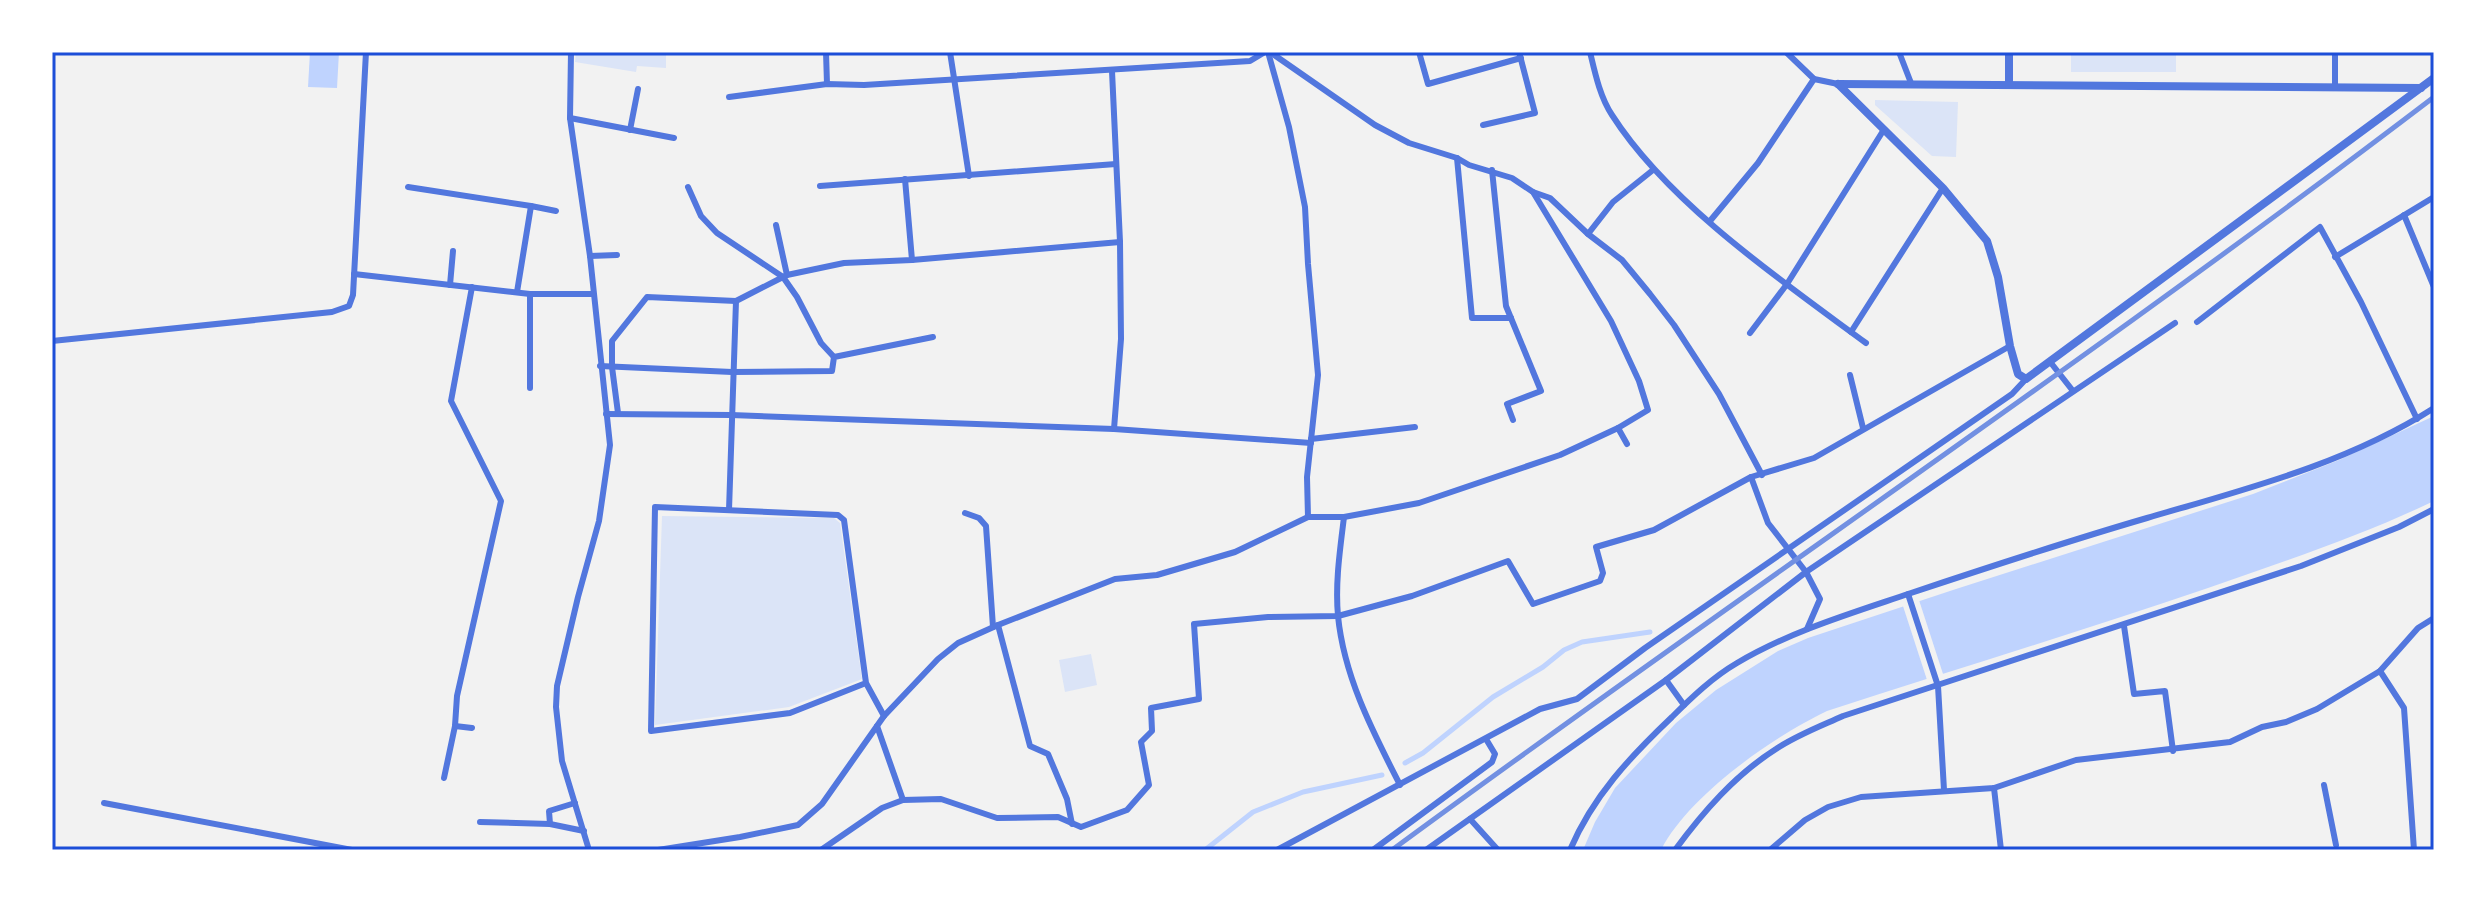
<svg xmlns="http://www.w3.org/2000/svg" width="2486" height="902" viewBox="0 0 2486 902" font-family="Signika,sans-serif">
<style>
.green{fill:#dbe4f7}
.water{fill:#bfd3fe}
.pier{fill:#f2f2f2}
.lines{fill:none;stroke-linecap:round;stroke-linejoin:round}
.stream{stroke:#bfd3fe;stroke-width:5}
.minor{stroke:#5277de;stroke-width:6}
.tertiary{stroke:#5277de;stroke-width:8}
.rail{stroke:#7290e2;stroke-width:5}
.neatline{fill:none;stroke:#1d4ed8;stroke-width:3}
</style>
<rect width="100%" height="100%" fill="#f2f2f2"/>
<g class="green">
<path d="M576 52H666V68L637 66 636 72 575 62Z"/>
<rect x="2071" y="52" width="105" height="20"/>
<path d="M1875 100 1958 102 1956 157 1932 156 1875 105Z"/>
<path d="M662 516 834 518 840 523 862 679 789 707 655 725Z"/>
<path d="M1091 654 1097 685 1065 692 1059 660Z"/>
</g>
<g class="water">
<path d="M310 52H339L337 88 308 87Z"/>
<path d="M2434 416V501C2361 536 2285 561 2208 588 2082 631 1954 670 1827 711 1773 737 1689 795 1661 850H1583L1595 822 1615 788 1676 723 1716 690 1778 651 1808 638 1956 589 2253 494 2339 460Z"/>
</g>
<path class="pier" d="M1918 597 1944 677 1928 683 1902 603Z"/>
<g class="lines">
<g class="stream">
<path d="M1405 763 1423 753 1493 697 1543 667 1564 650 1582 642 1650 632"/>
<path d="M1205 850 1253 812 1303 792 1382 775"/>
</g>
<g class="minor">
<path d="M571 52 570 118 590 256 610 445 599 521 578 597 557 686 556 707 562 761 589 850"/>
<path d="M826 52 827 84"/>
<path d="M950 52 969 176"/>
<path d="M1268 52 1289 127 1305 207 1308 264 1318 375 1307 477 1308 517"/>
<path d="M1419 52 1428 84 1521 58"/>
<path d="M1590 52C1595 73 1600 97 1612 115 1669 204 1782 281 1866 343"/>
<path d="M1786 52 1814 79 1838 84"/>
<path d="M1899 52 1911 83"/>
<path d="M2335 52V86"/>
<path d="M1112 71 1120 242 1121 339 1114 429"/>
<path d="M729 97 827 84 864 85 1250 61 1265 52"/>
<path d="M570 118 674 138"/>
<path d="M1483 125 1535 113 1519 52"/>
<path d="M630 130 638 89"/>
<path d="M1457 158 1472 318H1511"/>
<path d="M1492 170 1506 306 1541 391 1507 404 1513 420"/>
<path d="M905 179 912 260"/>
<path d="M820 186 1116 164"/>
<path d="M408 187 531 206"/>
<path d="M688 187 701 216 717 233 783 277 797 297 821 343 834 357"/>
<path d="M1533 192 1550 198 1588 234 1622 260 1650 294 1674 325 1719 394 1762 475"/>
<path d="M2404 215 2434 287"/>
<path d="M1710 221 1758 163 1814 79"/>
<path d="M776 225 787 275"/>
<path d="M1588 234 1613 202 1653 170"/>
<path d="M590 256 617 255"/>
<path d="M2335 257 2434 197"/>
<path d="M354 274 530 294H593"/>
<path d="M450 285 453 251"/>
<path d="M517 292 531 206 556 211"/>
<path d="M530 294V388"/>
<path d="M2197 322 2320 227 2361 302 2417 419"/>
<path d="M1851 332 1943 188"/>
<path d="M1750 333 1787 284 1883 131"/>
<path d="M52 341 332 312 349 306 353 295 366 52"/>
<path d="M2051 363 2073 391"/>
<path d="M600 366 732 372 832 371 834 357 933 337"/>
<path d="M1850 375 1863 428"/>
<path d="M618 413 612 367V341L647 297 736 301"/>
<path d="M606 414 731 415 1114 429 1311 443"/>
<path d="M1618 428 1627 444"/>
<path d="M1311 439 1415 427"/>
<path d="M1751 477 1768 523 1806 572 1820 599 1807 629"/>
<path d="M729 510 736 301 787 275 844 263 912 260 1120 242"/>
<path d="M965 513 979 518 986 526 993 627"/>
<path d="M1344 517C1340 550 1335 583 1338 616 1344 677 1373 732 1400 785"/>
<path d="M1908 594 1938 686 1944 790"/>
<path d="M998 625 1030 746 1048 754 1067 799 1072 824"/>
<path d="M2124 626 2134 694 2165 691 2173 751"/>
<path d="M2380 671 2404 708 2414 850"/>
<path d="M1666 680 1684 705"/>
<path d="M866 683 790 713 651 731 655 507 838 515 844 520 866 683 884 716"/>
<path d="M455 726 472 728"/>
<path d="M877 726 903 800"/>
<path d="M444 778 455 726 457 696 501 501 451 401 472 287"/>
<path d="M2324 785 2336 845"/>
<path d="M1994 788 2001 850"/>
<path d="M104 803 352 850"/>
<path d="M575 803 549 811 550 824 584 831"/>
<path d="M1470 819 1498 850"/>
<path d="M480 822 550 824"/>
<path d="M658 850 740 837 798 825 822 804 884 716 938 659 958 643 998 625 1115 579 1157 575 1235 552 1308 517H1344L1419 503 1560 455 1618 428 1648 410 1639 381 1611 321 1533 192 1512 178 1469 165 1457 158 1409 143 1375 125 1270 52"/>
<path d="M821 850 882 808 903 800 941 799 997 818 1058 817 1081 827 1127 810 1149 785 1141 742 1152 731 1151 708 1199 699 1194 624 1268 617 1338 616 1412 596 1508 561 1533 604 1600 581 1603 573 1596 547 1654 530 1751 477 1814 458 2010 346"/>
<path d="M1277 850 1540 709 1577 699 1645 648 2012 394 2026 379"/>
<path d="M1373 850 1492 762 1495 754 1486 739"/>
<path d="M1426 850 1666 680 1806 572 2175 323"/>
<path d="M1570 850C1593 796 1630 757 1672 717 1692 697 1713 677 1737 663 1791 631 1852 613 1911 593 1989 567 2068 541 2147 518 2246 489 2346 464 2434 408"/>
<path d="M1675 850C1703 812 1735 775 1776 749 1797 735 1821 726 1843 716L2301 566 2399 527 2434 509"/>
<path d="M1770 850 1805 820 1828 807 1861 797 1994 788 2076 760 2230 742 2262 727 2286 722 2317 709 2380 671 2418 628 2434 618"/>
</g>
<g class="tertiary">
<path d="M2009 52V85"/>
<path d="M1838 84 1943 188 1987 241 1998 277 2010 346 2018 374 2026 379 2434 78"/>
<path d="M1838 84 2421 88"/>
</g>
<path class="rail" d="M1392 850C1737 596 2093 357 2434 97"/>
</g>
<rect width="2486" height="902" fill="none" stroke="#ffffff" stroke-width="108"/>
<rect x="54" y="54" width="2378" height="794" class="neatline"/>
</svg>
